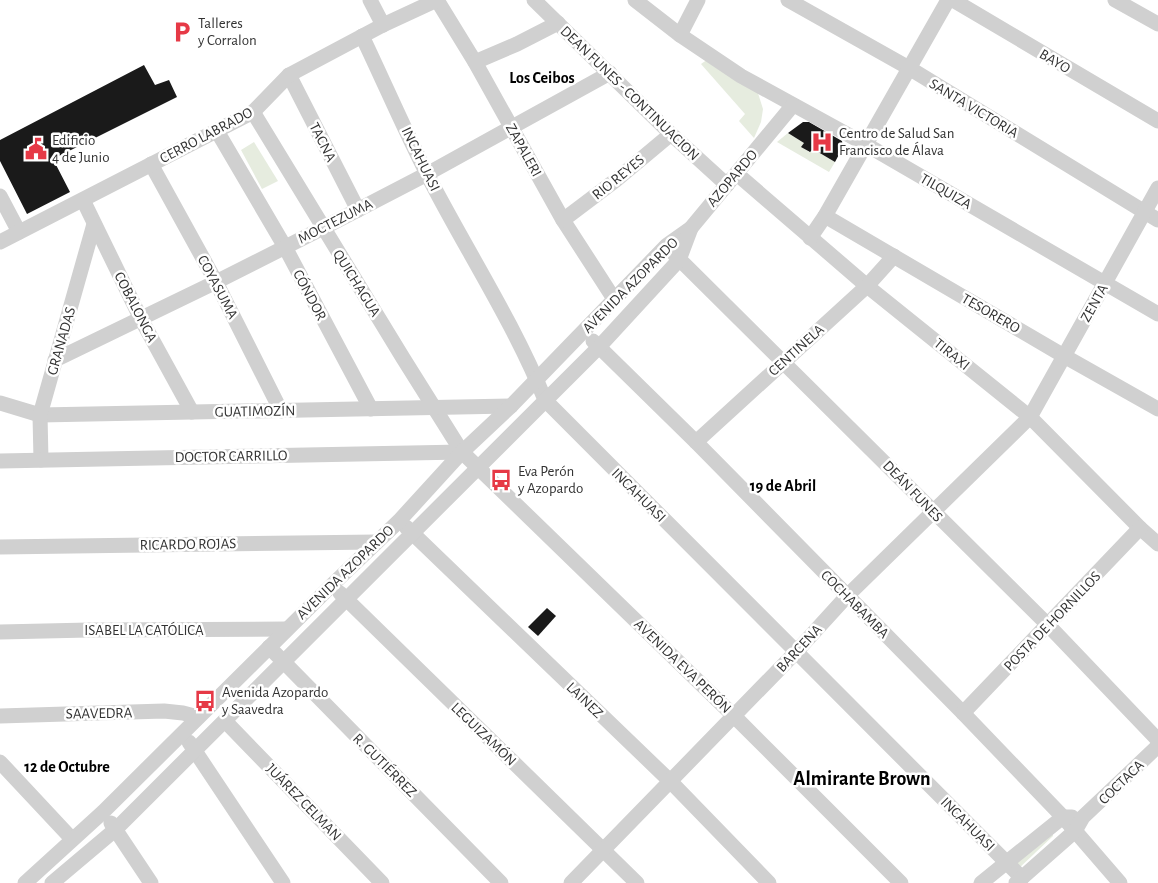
<svg xmlns="http://www.w3.org/2000/svg" width="1158" height="883" viewBox="0 0 1158 883" font-family="'Alegreya Sans',sans-serif">
<style>
.green{fill:#e6ecdf}
.building{fill:#1a1a1a}
.lines{fill:none;stroke-linecap:round;stroke-linejoin:round}
.minor{stroke:#d0d0d0;stroke-width:15}
.labels{text-anchor:middle;stroke-width:5;stroke-linejoin:round;paint-order:stroke}
.poi-label{font-size:15px;fill:#333;stroke:#fff;text-anchor:start}
.street-label{font-size:15px;fill:#333;stroke:#fff}
.neighbourhood-label{font-size:16px;font-weight:bold;fill:#000;stroke:#fff}
.district-label{font-size:20px;font-weight:bold;fill:#000;stroke:#fff}
</style>
<rect width="100%" height="100%" fill="#fff"/>
<g class="green">
<path d="M711 57 757 90 763 109 761 122 754 138 739 121 745 114 701 64Z"/>
<path d="M788 133 804 143 802 147 809 152 813 149 835 162 829 172 777 142Z"/>
<path d="M254 142 278 181 262 189 241 150Z"/>
<path d="M1053 834V836L1016 871 1012 866Z"/>
</g>
<g class="building">
<path d="M144 65 155 85 169 80 177 97 53 159 70 192 27 214 0 161V140Z"/>
<path d="M803 122H809L842 141 843 147 835 162 813 149 810 152 801 147 804 143 788 133Z"/>
<path d="M547 608 556 616 538 636 528 627Z"/>
</g>
<g class="lines">
<g class="minor">
<path d="M370 0 383 25"/>
<path d="M437 0 475 62 563 220 614 299"/>
<path d="M534 0 671 134 727 185"/>
<path d="M635 0 680 35 741 76 865 144 1158 314"/>
<path d="M788 0 909 68 1158 220"/>
<path d="M953 0 1158 121"/>
<path d="M1115 0 1158 24"/>
<path d="M680 35 698 0"/>
<path d="M362 36C384 82 404 129 427 174 466 250 513 321 545 400L1022 878"/>
<path d="M475 62 517 44 558 23"/>
<path d="M289 75 358 210"/>
<path d="M253 112 403 358 462 452 734 716 901 883"/>
<path d="M217 131 285 247 371 409"/>
<path d="M151 164 216 282 281 411"/>
<path d="M737 174 867 286 1030 417 1140 528 1158 544"/>
<path d="M0 196 19 232"/>
<path d="M83 200 141 319 192 412"/>
<path d="M825 216 1064 356 1158 409"/>
<path d="M563 220 616 180 671 134"/>
<path d="M810 238 825 216 948 0"/>
<path d="M0 242 253 112 289 75 383 25 437 0"/>
<path d="M674 254 1048 625 1158 740"/>
<path d="M593 341 696 442 963 713 1063 817 1120 883"/>
<path d="M55 360 216 282 323 228 427 174 610 73"/>
<path d="M0 403 40 415 511 406"/>
<path d="M696 442 867 286 894 256"/>
<path d="M41 460 40 415 94 224"/>
<path d="M0 461 462 452"/>
<path d="M406 527 670 781 769 883"/>
<path d="M0 547 376 542"/>
<path d="M340 593 637 883"/>
<path d="M0 632 89 630 287 629"/>
<path d="M269 647 501 883"/>
<path d="M963 713 1140 528"/>
<path d="M0 716 164 711 183 713 198 717"/>
<path d="M225 721 382 883"/>
<path d="M189 742 283 883"/>
<path d="M0 762 72 839"/>
<path d="M111 823 151 883"/>
<path d="M25 883 103 812 332 585 399 521 462 452 511 406 667 245 691 228 793 105"/>
<path d="M52 883 116 829 599 347 679 260 691 228"/>
<path d="M571 883 796 652 847 596 1030 417 1158 188"/>
<path d="M981 883 1063 817H1072"/>
<path d="M1016 883 1075 831 1083 817 1158 746"/>
</g>
</g>
<defs>
<g id="parking-bare" transform="scale(1.725)"><path d="M-3.5-5.5H1a3.5 3.5 0 0 1 0 7H-1V5.5H-3.5ZM-1-3.4V-.6H.8a1.4 1.4 0 0 0 0-2.8Z" fill="#e63946" stroke="#fff" stroke-width="2.5" paint-order="stroke"/></g>
<g id="hospital-bare" transform="scale(1.725)"><path d="M-5-5h3v3.5h4V-5h3V5h-3V1.5h-4V5h-3Z" fill="#e63946" stroke="#fff" stroke-width="2.5" paint-order="stroke"/></g>
<g id="civic-bare" transform="scale(1.725)"><path d="M-.6-6.5H3V-4.5H.6V-3L4-1V1h2V6H-6V1h2V-1L-.6-3ZM-1.2 2.5V6h2.4V2.5Z" fill="#e63946" stroke="#fff" stroke-width="2.5" paint-order="stroke"/></g>
<g id="bus-bare" transform="scale(1.725)"><path d="M-5-6H5V4H4V6H2V4H-2V6H-4V4H-5ZM-3.5-4V0h7V-4ZM-3.5 1.2v1.5H-2V1.2ZM2 1.2v1.5H3.5V1.2Z" fill="#e63946" stroke="#fff" stroke-width="2.5" paint-order="stroke"/></g>
</defs>
<g fill-rule="evenodd">
<use href="#parking-bare" x="182" y="32"/>
<use href="#hospital-bare" x="822" y="142"/>
<use href="#civic-bare" x="36" y="149"/>
<use href="#bus-bare" x="501" y="480"/>
<use href="#bus-bare" x="205" y="701"/>
</g>
<g class="labels">
<g class="poi-label">
<text x="198" y="28">Talleres<tspan x="198" dy="17">y Corralon</tspan></text>
<text x="839" y="138">Centro de Salud San<tspan x="839" dy="17">Francisco de Álava</tspan></text>
<text x="52" y="145">Edificio<tspan x="52" dy="17">4 de Junio</tspan></text>
<text x="518" y="476">Eva Perón<tspan x="518" dy="17">y Azopardo</tspan></text>
<text x="222" y="697">Avenida Azopardo<tspan x="222" dy="17">y Saavedra</tspan></text>
</g>
<g class="street-label">
<text transform="translate(1055 61) rotate(31)" y="5">BAYO</text>
<text transform="translate(630 93) rotate(44)" y="5">DEAN FUNES - CONTINUACION</text>
<text transform="translate(974 108) rotate(31)" y="5">SANTA VICTORIA</text>
<text transform="translate(206 135) rotate(-28)" y="5">CERRO LABRADO</text>
<text transform="translate(323 142) rotate(63)" y="5">TACNA</text>
<text transform="translate(524 150) rotate(61)" y="5">ZAPALERI</text>
<text transform="translate(421 159) rotate(64)" y="5">INCAHUASI</text>
<text transform="translate(618 177) rotate(-39)" y="5">RIO REYES</text>
<text transform="translate(732 178) rotate(-50)" y="5">AZOPARDO</text>
<text transform="translate(946 191) rotate(30)" y="5">TILQUIZA</text>
<text transform="translate(335 221) rotate(-27)" y="5">MOCTEZUMA</text>
<text transform="translate(357 283) rotate(58)" y="5">QUICHAGUA</text>
<text transform="translate(630 285) rotate(-45)" y="5">AVENIDA AZOPARDO</text>
<text transform="translate(218 287) rotate(62)" y="5">COYASUMA</text>
<text transform="translate(310 295) rotate(62)" y="5">CÓNDOR</text>
<text transform="translate(1094 303) rotate(-61)" y="5">ZENTA</text>
<text transform="translate(136 307) rotate(63)" y="5">COBALONGA</text>
<text transform="translate(991 313) rotate(30)" y="5">TESORERO</text>
<text transform="translate(61 341) rotate(-74)" y="5">GRANADAS</text>
<text transform="translate(796 350) rotate(-42)" y="5">CENTINELA</text>
<text transform="translate(952 354) rotate(39)" y="5">TIRAXI</text>
<text transform="translate(255 411) rotate(-1)" y="5">GUATIMOZÍN</text>
<text transform="translate(231 456) rotate(-1)" y="5">DOCTOR CARRILLO</text>
<text transform="translate(913 491) rotate(46)" y="5">DEÁN FUNES</text>
<text transform="translate(639 495) rotate(45)" y="5">INCAHUASI</text>
<text transform="translate(188 544) rotate(-1)" y="5">RICARDO ROJAS</text>
<text transform="translate(345 572) rotate(-44)" y="5">AVENIDA AZOPARDO</text>
<text transform="translate(855 604) rotate(45)" y="5">COCHABAMBA</text>
<text transform="translate(1052 621) rotate(-46)" y="5">POSTA DE HORNILLOS</text>
<text x="144" y="635">ISABEL LA CATÓLICA</text>
<text transform="translate(799 648) rotate(-47)" y="5">BARCENA</text>
<text transform="translate(683 666) rotate(44)" y="5">AVENIDA EVA PERÓN</text>
<text transform="translate(585 700) rotate(44)" y="5">LAINEZ</text>
<text transform="translate(99 713) rotate(-1)" y="5">SAAVEDRA</text>
<text transform="translate(484 734) rotate(44)" y="5">LEGUIZAMÓN</text>
<text transform="translate(385 765) rotate(45)" y="5">R. GUTIÉRREZ</text>
<text transform="translate(1121 782) rotate(-44)" y="5">COCTACA</text>
<text transform="translate(304 802) rotate(46)" y="5">JUÁREZ CELMAN</text>
<text transform="translate(968 824) rotate(45)" y="5">INCAHUASI</text>
</g>
<g class="neighbourhood-label">
<text x="542" y="83">Los Ceibos</text>
<text x="783" y="491">19 de Abril</text>
<text x="67" y="772">12 de Octubre</text>
</g>
<g class="district-label">
<text x="862" y="785">Almirante Brown</text>
</g>
</g>
</svg>
